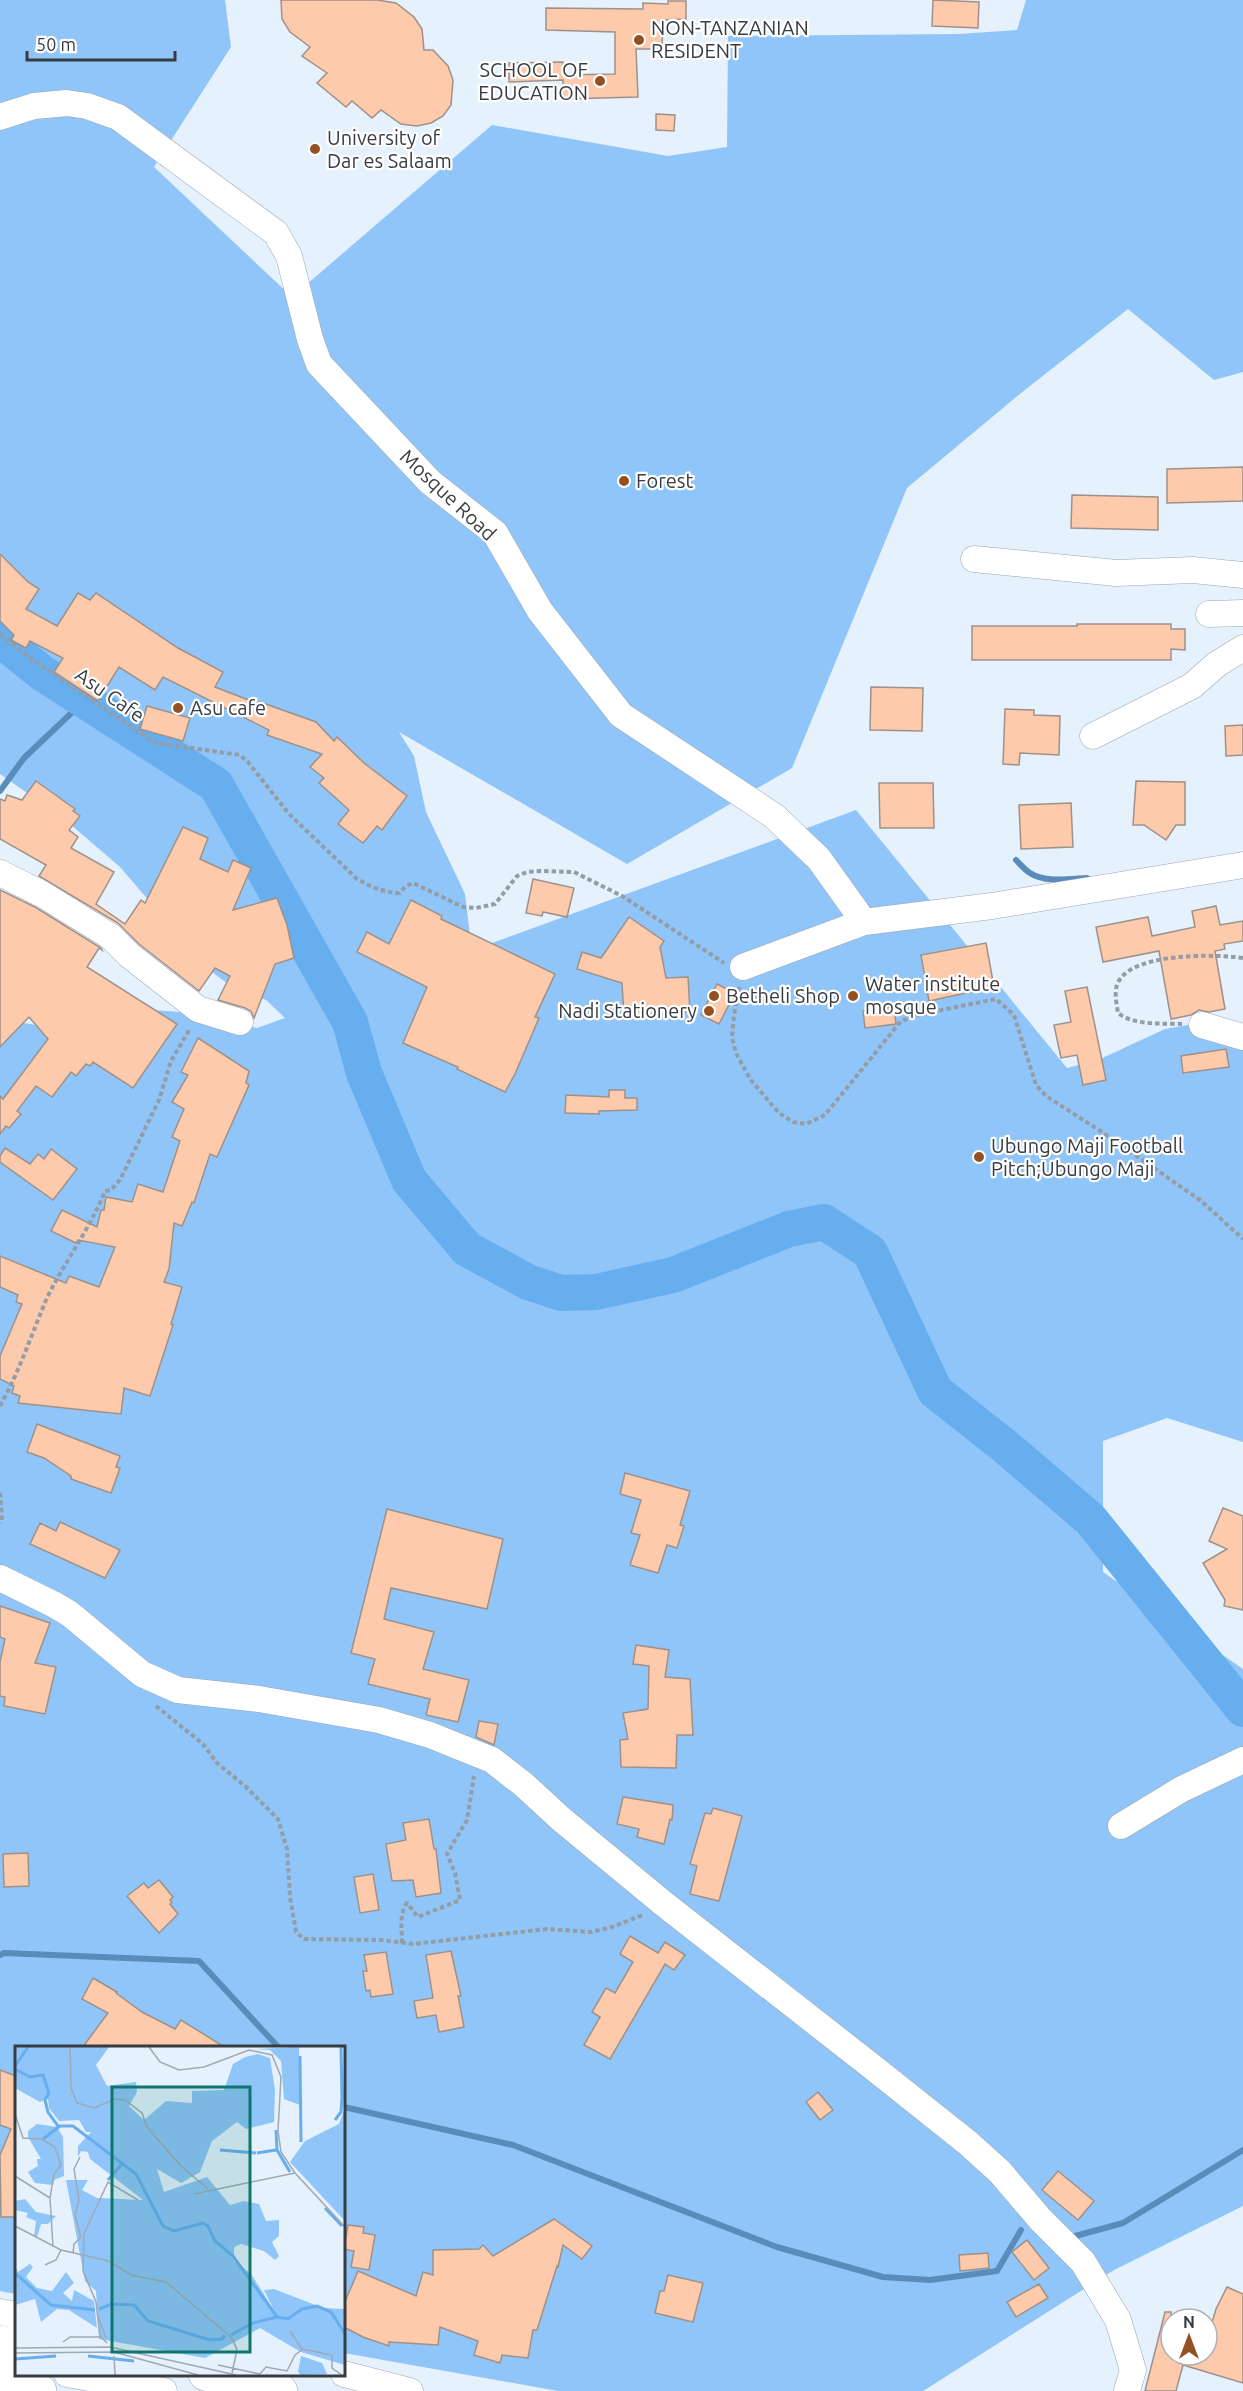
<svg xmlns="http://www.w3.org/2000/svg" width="1243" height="2391" viewBox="0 0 1243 2391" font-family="Ubuntu,sans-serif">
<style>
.green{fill:#8fc5f8}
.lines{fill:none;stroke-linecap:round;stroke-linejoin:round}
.stream{stroke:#598cba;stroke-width:6}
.river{stroke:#67aeee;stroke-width:36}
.building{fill:#fdcaac;stroke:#9f9189;stroke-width:1.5}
.minor-casing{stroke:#9ca7b2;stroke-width:27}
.highway-casing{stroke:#9ca7b2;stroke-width:34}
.path{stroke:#949ca5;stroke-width:4;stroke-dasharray:4.5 3;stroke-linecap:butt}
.minor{stroke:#fff;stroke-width:26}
.highway{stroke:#fff;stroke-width:33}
.poi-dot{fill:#945022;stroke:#fff;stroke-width:2}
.labels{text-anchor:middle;stroke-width:4.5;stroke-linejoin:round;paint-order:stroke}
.poi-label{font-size:20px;fill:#383c41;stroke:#fff;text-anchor:start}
.street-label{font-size:20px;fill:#383c41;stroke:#fff}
.inset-river{fill:none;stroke:#67aeee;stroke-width:3}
.inset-road{fill:none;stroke:#a0a9b2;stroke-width:1.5}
.view{fill:#0f766e;fill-opacity:0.15;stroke:#0f766e;stroke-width:3}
.inset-edge{fill:none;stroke:#383c41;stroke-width:3}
</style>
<rect width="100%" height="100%" fill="#e5f1fd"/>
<path class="green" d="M0 0H225L231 47 154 167 292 297 492 125 668 156 727 147 728 36 959 34 1017 30 1026 0H1243V372L1214 380 1128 309 1021 393 907 488 792 768 627 864 399 732 414 756 426 812 465 894 471 944 465 953 856 810 1067 1068 1098 1060 1165 1029 1193 1024 1243 1047V1442L1167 1418 1103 1441V1572L1243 1669V2206L1114 2270 923 2391H558L344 2353V2048H16V2294L0 2291V1019L84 1033 151 1010 196 1013 257 1028 285 1018 266 1000 232 987 208 969 120 867 63 818 0 774Z"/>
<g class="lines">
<g class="stream">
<path d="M0 791 24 758 84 701"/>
<path d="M1016 860C1020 864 1025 870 1030 873 1045 883 1070 879 1087 878"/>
<path d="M0 1955 4 1953 199 1961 279 2048"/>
<path d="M344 2107 513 2145 777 2247 883 2277 930 2280 997 2271 1021 2230"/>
<path d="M1068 2238 1123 2223 1243 2150"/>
</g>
<path class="river" d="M0 639 42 673 216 785 350 1022 364 1073 409 1180 467 1249 528 1282 561 1293 596 1292 673 1275 789 1229 824 1222 870 1252 935 1391 1007 1448 1090 1519 1243 1709"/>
</g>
<g class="building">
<path d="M281 0H377L396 3 414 17 422 29 424 50H433L448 66 453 80 451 105 443 116 431 123 417 126 401 124 381 110 372 118 352 101 346 107 317 83 327 73 302 56 310 47 290 32 282 19Z"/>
<path d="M933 0 979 2 978 28 932 26Z"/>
<path d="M668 1H686V19L663 20 662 49H636L638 97 563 99V80L509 82V63L563 62 564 75 615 74V32L546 30V8L643 9V3L668 4Z"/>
<path d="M656 114 675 115 674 131 656 130Z"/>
<path d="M1243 467V501L1167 503V469Z"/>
<path d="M1072 495 1158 497V530L1071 528Z"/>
<path d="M0 554 28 582 39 589 26 609 57 626 78 593 90 600 96 593 178 648 223 672 215 687 259 704 260 702 316 722 334 741 337 737 364 763 407 796 382 830 377 826 363 843 338 824 349 810 319 783 324 778 310 767 322 754 267 735 269 730 163 677 155 690 119 667 98 701 54 672 63 658 30 641 26 648 11 640 14 635 0 621Z"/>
<path d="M1077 624H1171V629H1185V650L1171 649V660H972V626H1077Z"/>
<path d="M871 687 923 688 922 731 870 730Z"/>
<path d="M147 706 190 718 183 741 140 729Z"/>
<path d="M1005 709 1034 710V715L1060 716 1059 755 1020 753 1019 765 1003 764Z"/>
<path d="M1243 725V755L1226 756 1225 726Z"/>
<path d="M36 781 75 809 73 811 80 816 69 830 78 837 71 848 114 872 96 904 125 924 141 900 145 903 183 827 208 838 200 859 228 872 233 860 251 868 233 910 277 898 287 925 294 958 275 964 254 1018 251 1011 245 1008 218 1000 230 976 215 968 199 991 139 944 118 923 39 876 46 865 0 839V799L5 801 7 795 22 800Z"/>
<path d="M1136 781 1185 782V825H1176L1166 840 1144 825H1133Z"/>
<path d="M879 783H933L934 828H880Z"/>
<path d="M1071 803 1073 847 1021 849 1019 805Z"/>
<path d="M533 879 574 888 567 917 543 912 542 916 526 913Z"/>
<path d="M0 890 35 907 101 948 102 950 99 948 87 967 177 1024 133 1088 93 1062 90 1066 86 1064 76 1076 71 1072 52 1097 36 1086 17 1111 21 1114 9 1128 6 1126 0 1134V1096L3 1099 48 1039 29 1017 0 1047Z"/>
<path d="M411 900 442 916 441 919 555 974 535 1017 539 1018 515 1074 505 1092 457 1069 458 1067 403 1043 427 987 357 952 367 932 389 944Z"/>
<path d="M1216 906 1220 925 1243 921V941L1224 944 1225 949 1215 951 1225 1009 1209 1012 1199 1010 1191 1015 1171 1019 1159 951 1103 962 1096 927 1148 917 1152 936 1195 927 1192 911Z"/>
<path d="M629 917 664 941 660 947 666 978 688 977 690 1012 624 1016 622 983 577 969 582 952 601 958Z"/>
<path d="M986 943 994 987 929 1001 921 955Z"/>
<path d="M717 984 735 993 719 1024 701 1015Z"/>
<path d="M1087 987 1106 1080 1083 1085 1077 1055 1061 1058 1054 1025 1071 1022 1065 991Z"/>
<path d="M894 1007 896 1024 865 1028 863 1011Z"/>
<path d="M198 1038 249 1071 246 1083 249 1085 217 1157 210 1154 194 1203 192 1202 182 1226 174 1223 169 1269 164 1282 182 1287 171 1324 173 1325 150 1396 124 1388 121 1414 18 1403 20 1396 12 1393 14 1386 0 1379V1356L22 1304 16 1302 18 1295 0 1287V1256L66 1283 69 1276 99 1287 115 1247 78 1240 76 1243 51 1231 62 1210 97 1227 101 1210H104L106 1197 132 1202 138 1184 163 1192 180 1141 172 1137 184 1109 172 1102 188 1075 181 1072Z"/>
<path d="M1226 1049 1229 1067 1183 1073 1181 1056Z"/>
<path d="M609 1090H625V1098H637V1110L599 1111V1114L565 1113 566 1095 609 1097Z"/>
<path d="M5 1148 30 1164 38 1154 44 1159 51 1149 77 1169 53 1200 0 1162V1156Z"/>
<path d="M37 1424 120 1456 116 1467 120 1468 111 1493 71 1479V1476L44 1458 27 1452Z"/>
<path d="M625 1473 690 1491 680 1525 684 1526 677 1548 667 1545 658 1573 630 1565 640 1535 631 1533 641 1500 620 1494Z"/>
<path d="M1223 1508 1243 1516V1610L1224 1606 1225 1600 1203 1563 1227 1549 1209 1541Z"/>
<path d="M387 1509 503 1539 487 1609 391 1588 384 1619 434 1632 423 1669 469 1680 458 1722 426 1715 430 1699 368 1684 375 1659 351 1653Z"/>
<path d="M60 1522 120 1550 105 1578 30 1544 40 1523 56 1531Z"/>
<path d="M0 1606 50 1623 35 1663 56 1667 45 1714 4 1706 5 1697 0 1696V1662L5 1639 0 1637Z"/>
<path d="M636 1645 669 1650 665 1677 690 1679 693 1735H677L676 1768 621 1767 620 1740 628 1739 623 1713 648 1709 649 1666 633 1664Z"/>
<path d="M479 1721 498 1724 494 1745 476 1737Z"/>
<path d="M623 1797 673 1805 672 1820 670 1819 664 1844 637 1837 639 1829 617 1824Z"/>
<path d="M713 1808 742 1816 719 1901 690 1894 697 1866 690 1864 705 1813 711 1814Z"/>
<path d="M429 1819 434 1849H436L441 1893 416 1897 413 1880 392 1881 386 1844 406 1840 403 1823Z"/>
<path d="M28 1853 29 1886 4 1887 3 1854Z"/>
<path d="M373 1874 379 1910 360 1913 354 1877Z"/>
<path d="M159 1880 173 1897 170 1900 172 1902 170 1904 178 1914 159 1933 127 1896 144 1883 148 1888Z"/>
<path d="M630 1936 658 1953 665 1942 685 1955 674 1970 665 1964 610 2059 584 2045 600 2017 592 2012 606 1988 615 1993 633 1962 620 1954Z"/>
<path d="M451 1951 461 1996H458L464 2027 439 2032 436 2015 417 2018 414 2001 433 1998 426 1955Z"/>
<path d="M386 1952 393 1994 371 1997 370 1990 366 1991 363 1971H367L364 1955Z"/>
<path d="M93 1978 117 1992 116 1993 142 2012 175 2029 181 2020 226 2048H82L108 2013 82 1999Z"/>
<path d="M0 2070 16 2076V2217H1L0 2155 11 2129 0 2125Z"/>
<path d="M818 2092 833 2110 820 2120 806 2102Z"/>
<path d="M1058 2171 1094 2201 1078 2220 1042 2190Z"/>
<path d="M554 2219 592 2246 582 2259 563 2245 558 2267 557 2266 537 2330H533L528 2358 502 2355 500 2363 474 2355 478 2341 440 2327 438 2345 389 2342V2346L363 2337 344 2327V2304L358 2271 416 2296 423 2272 433 2275V2250L479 2249 483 2245 493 2256Z"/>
<path d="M348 2225 364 2227 363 2233 375 2235 369 2270 351 2267 354 2251 344 2249Z"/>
<path d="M1027 2240 1049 2268 1034 2280 1012 2252Z"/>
<path d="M988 2253 989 2268 960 2271 959 2255Z"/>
<path d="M668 2275 703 2283 693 2322 655 2313 660 2291H664Z"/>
<path d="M1039 2284 1048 2298 1016 2317 1007 2302Z"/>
<path d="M1227 2287 1243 2294V2383L1183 2365 1176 2391H1145L1165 2312H1171V2355H1207V2339L1216 2309Z"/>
</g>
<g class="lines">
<g class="minor-casing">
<g id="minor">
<path d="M0 117 34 106 67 103 87 106 118 117 276 233 289 256 310 339 319 364 430 482 495 533 540 611 621 715 774 816 819 859 864 922"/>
<path d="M974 559 1116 573 1193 570 1243 575"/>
<path d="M1209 614 1243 613"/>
<path d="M1093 736 1192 686 1217 664 1243 648"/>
<path d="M0 873 42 894 110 936 129 955 198 1009 240 1022"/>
<path d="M743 967 864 922 992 906 1243 865"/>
<path d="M1202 1025 1243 1037"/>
<path d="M0 1578 55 1605 70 1614 142 1674 178 1690 259 1699 379 1720 430 1735 492 1760 523 1784 561 1819 664 1904 870 2065 968 2143 1000 2172 1040 2219 1083 2262 1118 2320 1133 2370 1127 2391"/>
<path d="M1121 1826 1182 1789 1243 1760"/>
<path d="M0 2312 16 2315"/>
<path d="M0 2365 16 2367"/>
<path d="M67 2374 164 2391"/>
<path d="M344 2374 410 2391"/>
</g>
</g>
<g class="highway-casing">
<g id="highway">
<path d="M0 2342 16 2344"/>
<path d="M205 2374 281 2391"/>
<path d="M0 2386 40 2391"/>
</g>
</g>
<g class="path">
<path d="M0 634 30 658 155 743 240 755 248 762 289 814 357 879C371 887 383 892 399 893L406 886 413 883 463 907 476 908 495 904 517 876 527 872 541 871 574 872 622 896 724 963"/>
<path d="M739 987 734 1015 732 1038 736 1053 750 1079 779 1113 793 1122 806 1124 825 1115 901 1021 922 1014 996 999 1014 1015 1036 1085 1046 1096 1102 1132 1200 1200 1243 1239"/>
<path d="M1182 1024C1162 1023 1135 1026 1118 1013 1117 1006 1114 993 1117 985 1128 952 1215 954 1243 958"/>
<path d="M0 1406C19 1372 31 1336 46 1300 64 1262 89 1231 105 1191L111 1190 120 1180 159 1100 171 1061 190 1029"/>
<path d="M0 1493 2 1520 0 1523"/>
<path d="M156 1706 203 1744 217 1763 245 1786 278 1819 287 1849 290 1897 296 1932 304 1939 382 1940 413 1944 547 1929 591 1932 612 1927 643 1915"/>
<path d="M402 1943C402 1929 399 1914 407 1903L418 1917 460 1900 455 1873 447 1854 467 1820 474 1776"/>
</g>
<use href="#minor" class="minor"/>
<use href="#highway" class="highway"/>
</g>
<g class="poi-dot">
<circle cx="639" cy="40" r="6"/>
<circle cx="600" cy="81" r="6"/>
<circle cx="315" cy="149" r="6"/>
<circle cx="624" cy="481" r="6"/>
<circle cx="178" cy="708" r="6"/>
<circle cx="714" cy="996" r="6"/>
<circle cx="853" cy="996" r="6"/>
<circle cx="709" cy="1011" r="6"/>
<circle cx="979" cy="1157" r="6"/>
</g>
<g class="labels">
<g class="poi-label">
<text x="651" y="35">NON-TANZANIAN<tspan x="651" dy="23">RESIDENT</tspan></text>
<text x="588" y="77" text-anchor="end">SCHOOL OF<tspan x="588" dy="23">EDUCATION</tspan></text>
<text x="327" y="145">University of<tspan x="327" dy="23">Dar es Salaam</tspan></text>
<text x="636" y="488">Forest</text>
<text x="190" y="715">Asu cafe</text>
<text x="865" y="991">Water institute<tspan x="865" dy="23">mosque</tspan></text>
<text x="726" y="1003">Betheli Shop</text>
<text x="697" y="1018" text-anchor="end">Nadi Stationery</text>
<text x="991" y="1153">Ubungo Maji Football<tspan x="991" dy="23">Pitch;Ubungo Maji</tspan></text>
</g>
<g class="street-label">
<text transform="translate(448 495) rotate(43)" y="7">Mosque Road</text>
<text transform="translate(110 695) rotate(35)" y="7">Asu Cafe</text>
</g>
</g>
<g transform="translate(15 2046)">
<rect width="330" height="330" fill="#e5f1fd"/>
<path d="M0 1H94L81 19 92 40 121 36 122 46 114 60 129 74 151 55 177 57V45L209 44 218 18 230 11 243 8 255 12 260 44 259 76 231 83 222 76 197 95 185 126 166 137 142 123 149 146 192 131 215 159 229 155 244 158 251 175 264 174V190L257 196 264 210 260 214 249 205 226 198 219 201V215L236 228 259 264 249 244 259 243 308 262 330 263V319L286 306 245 282 190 312 84 293 81 245 70 235 51 134H73L67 144 82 152 128 154 75 113 73 106 66 105 63 111V100L76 86H71L64 74 44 75 34 62 33 52 25 56 0 42ZM284 1 285 59 269 53 266 15 255 4 241 3ZM330 62V175L275 116 290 95 324 78ZM22 78 42 81 48 91 49 130 39 134 38 139 20 137 13 126 23 120 22 113H26L13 91V85ZM10 153 21 166 41 170 33 178H26L22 191 19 190 21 175 11 171 13 167 0 164V155ZM15 218 18 221 11 231 22 242 37 245 51 226 59 237 48 247 57 255 59 244 79 255 82 282 54 264 42 263 26 276 20 253 0 259V221L3 226ZM286 310 307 317 312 328 286 329 283 326Z" fill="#8fc5f8"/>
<path class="inset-river" d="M285 10 286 96M0 20 13 1M0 23 15 31 28 29 34 47 30 54 33 66 43 80H58L121 128 148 180 159 185 188 177 193 180 200 195 218 210 262 271 273 273 287 263 302 260 316 266 330 288M320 74 326 66 327 52 326 1M261 84 262 104 275 126M28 93 45 80M205 104 241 107M242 107 261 104M93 134 106 119M310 162 327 180M0 227 36 259 80 264M84 263 97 258 119 259 133 275 195 294 207 293 210 289M216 289 238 277 262 271M73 310 119 315M0 313 41 310"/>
<path class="inset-road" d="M55 1 56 42 62 57 79 62 100 53 110 54 127 67 132 81 166 120 193 143M134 1 145 16 164 24 189 21 234 4 257 9 266 31 263 85 266 106 280 127 330 181M0 68 8 92 26 93 40 101 46 119 39 128 35 152M65 111 59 123 64 154 60 169 66 192M0 130 35 152 38 201M179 148 280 127M0 180 46 204 94 215 116 229 151 236 217 292 222 304 217 327M58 207 59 198 66 191M30 219 41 214 46 204M82 268 91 292M275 285 287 303 317 309V322L327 329M48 296 55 291H85M92 297 85 290 81 256 68 225 69 188 93 136 123 154M0 302 95 301 221 329M0 307 99 306 183 329M99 310 100 329M203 319 245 328 251 321 272 325 280 309 288 303"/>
<path class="view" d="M97 41H235V306H97Z"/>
<rect width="330" height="330" class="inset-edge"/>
</g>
<g transform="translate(1189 2337)"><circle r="28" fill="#ffffff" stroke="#afb1b3" stroke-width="1.5"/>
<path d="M0-4.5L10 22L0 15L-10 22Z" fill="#945022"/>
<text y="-9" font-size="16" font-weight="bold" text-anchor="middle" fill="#383c41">N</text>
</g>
<path d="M27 51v9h148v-9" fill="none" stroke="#383c41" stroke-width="3"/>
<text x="36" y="51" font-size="18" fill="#383c41" stroke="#ffffff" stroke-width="4.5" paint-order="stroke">50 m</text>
</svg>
